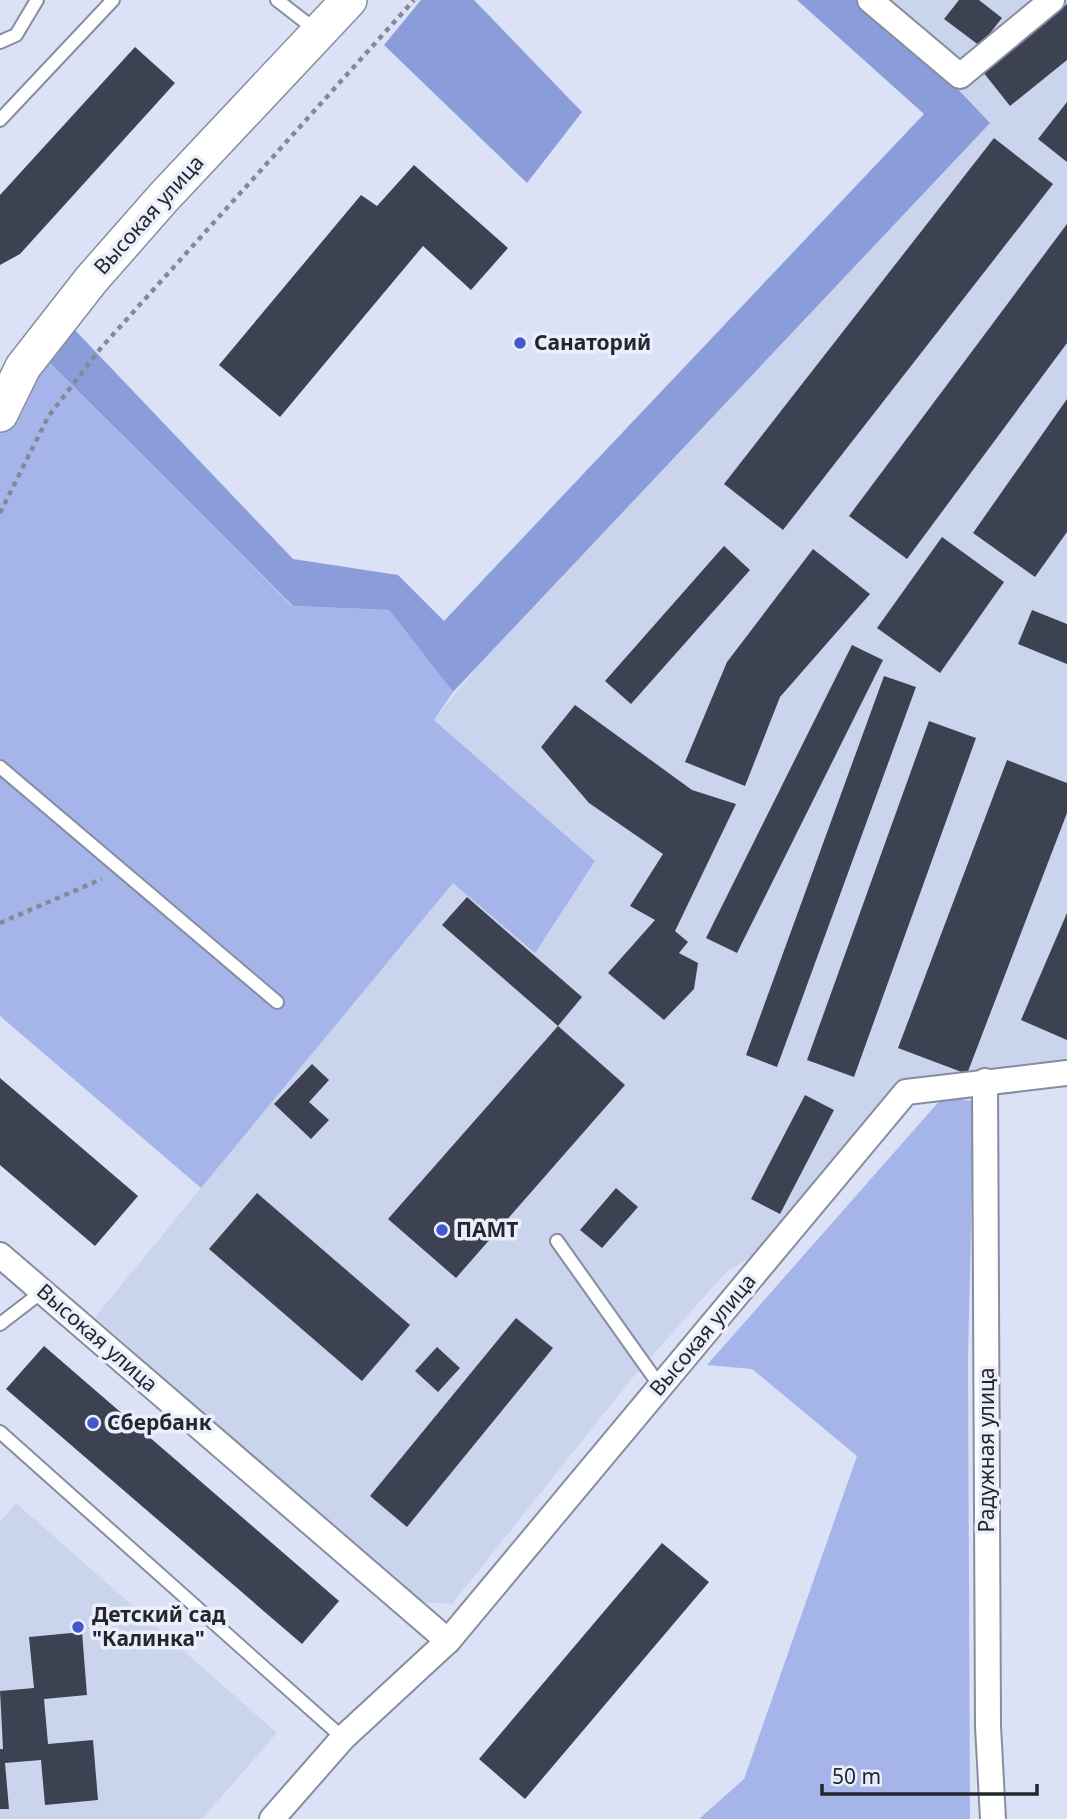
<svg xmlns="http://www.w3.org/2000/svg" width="1067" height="1819" viewBox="0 0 1067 1819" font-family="'Noto Sans',sans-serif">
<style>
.built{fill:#cbd4ed}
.green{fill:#a5b5ea}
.forest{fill:#8a9dda}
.building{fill:#3d4252}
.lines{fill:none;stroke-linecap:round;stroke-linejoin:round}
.lane-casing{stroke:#878da0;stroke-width:16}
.street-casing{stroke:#878da0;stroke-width:28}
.secondary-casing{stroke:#878da0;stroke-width:38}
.path{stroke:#858997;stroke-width:4.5;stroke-dasharray:5 5;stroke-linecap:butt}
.lane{stroke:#fff;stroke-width:12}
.street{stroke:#fff;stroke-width:24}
.secondary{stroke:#fff;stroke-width:35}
.poi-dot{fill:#4358cc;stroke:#ebeffb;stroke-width:2.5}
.labels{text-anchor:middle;stroke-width:7;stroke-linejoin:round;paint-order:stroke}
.street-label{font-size:21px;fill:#24262d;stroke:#ebeffb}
.poi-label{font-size:21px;font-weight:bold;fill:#24262d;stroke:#ebeffb;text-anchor:start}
</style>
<rect width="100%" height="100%" fill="#dbe2f6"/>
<g class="built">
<path d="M856 0H1026L1042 16 1062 0H1067V1066L920 1079 767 1249 727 1271 634 1376 452 1604 420 1602 95 1317 453 882 595 861 434 720 951 82Z"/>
<path d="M16 1503 277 1733 202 1819H0V1522Z"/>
</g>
<g class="green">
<path d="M41 354 292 606 389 610 453 692 434 720 595 861 535 953 453 883 201 1188 0 1016V427Z"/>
<path d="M943 1097 974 1101 968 1359 970 1819H699L744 1779 857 1456 752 1369 707 1365Z"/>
</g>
<g class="forest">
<path d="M421 0H474L582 112 527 183 384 45Z"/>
<path d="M797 0H856L951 82 990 123 453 692 389 610 293 606 41 354 72 327 293 559 398 575 444 621 924 114Z"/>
</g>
<g class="building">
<path d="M959 0H979L1002 18 980 46 944 19Z"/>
<path d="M1067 4V60L1010 106 983 72Z"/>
<path d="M135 47 175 83 20 254 0 265V195Z"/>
<path d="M1067 102V162L1038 139Z"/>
<path d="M994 138 1053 184 783 530 724 484Z"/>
<path d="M414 165 508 248 471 290 423 246 280 417 219 365 361 195 377 206Z"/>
<path d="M1067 224V343L907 559 849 516Z"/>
<path d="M1067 399V532L1035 577 973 533Z"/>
<path d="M942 537 1004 582 940 673 877 628Z"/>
<path d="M724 546 750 570 631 704 605 681Z"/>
<path d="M813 549 870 594 780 697 745 786 685 762 727 662Z"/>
<path d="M1032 610 1067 624V664L1018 644Z"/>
<path d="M852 645 883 660 737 953 706 938Z"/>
<path d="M884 676 916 687 777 1067 746 1055Z"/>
<path d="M575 705 692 790 736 804 675 931 688 942 679 953 698 963 694 989 664 1020 608 973 655 920 630 906 663 854 589 803 541 747Z"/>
<path d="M929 721 976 738 854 1077 807 1060Z"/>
<path d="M1007 760 1067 783V813L967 1074 898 1048Z"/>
<path d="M467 897 582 997 558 1026 442 925Z"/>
<path d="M1067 913V1040L1021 1020Z"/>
<path d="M558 1026 625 1085 456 1278 388 1219Z"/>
<path d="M312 1064 329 1080 309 1102 329 1120 311 1139 274 1104Z"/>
<path d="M0 1078 138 1196 95 1246 0 1165Z"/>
<path d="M805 1095 834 1110 780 1214 751 1199Z"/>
<path d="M616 1188 638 1207 602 1248 580 1230Z"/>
<path d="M257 1193 410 1325 362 1381 209 1249Z"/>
<path d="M516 1318 553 1348 407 1527 370 1496Z"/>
<path d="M44 1346 339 1601 302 1644 6 1389Z"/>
<path d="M437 1347 460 1368 438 1392 415 1371Z"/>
<path d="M662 1543 709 1582 525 1799 479 1759Z"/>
<path d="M82 1632 87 1695 44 1699 48 1744 93 1740 98 1800 45 1805 41 1760 5 1763 9 1809H0V1749H3L0 1691 34 1688 29 1637Z"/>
</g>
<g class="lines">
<g class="lane-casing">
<g id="lane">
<path d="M277 0 317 31"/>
<path d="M0 42 16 35 37 0"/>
<path d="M0 120 113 0"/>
<path d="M0 767 277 1002"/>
<path d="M557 1241 660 1386"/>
<path d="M0 1324 43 1291"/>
<path d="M0 1432 343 1738"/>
</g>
</g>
<g class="street-casing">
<g id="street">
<path d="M870 0 960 76 1052 0"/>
<path d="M985 1081 988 1726 993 1819"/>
<path d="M0 1255 448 1641"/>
<path d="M272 1819 343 1738 448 1641 906 1092 1067 1073"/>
</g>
</g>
<g class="secondary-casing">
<path id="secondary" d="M0 414 23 367 91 280 163 198 349 0"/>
</g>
<g class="path">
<path d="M0 513 48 417 100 349 414 0"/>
<path d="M0 923 102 879"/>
</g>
<use href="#lane" class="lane"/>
<use href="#street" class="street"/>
<use href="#secondary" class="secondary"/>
</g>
<g class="poi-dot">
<circle cx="520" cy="343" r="7"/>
<circle cx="442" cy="1230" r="7"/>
<circle cx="93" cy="1423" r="7"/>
<circle cx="78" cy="1627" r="7"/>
</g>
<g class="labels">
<g class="street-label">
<text transform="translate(149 215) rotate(-48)" y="7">Высокая улица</text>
<text transform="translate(703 1335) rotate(-50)" y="7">Высокая улица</text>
<text transform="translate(97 1338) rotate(41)" y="7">Высокая улица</text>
<text transform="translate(987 1450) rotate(-90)" y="7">Радужная улица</text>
</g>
<g class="poi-label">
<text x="534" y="350">Санаторий</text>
<text x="456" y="1237">ПАМТ</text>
<text x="107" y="1430">Сбербанк</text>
<text x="92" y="1622">Детский сад<tspan x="92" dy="24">"Калинка"</tspan></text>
</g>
</g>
<path d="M822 1784v10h215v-10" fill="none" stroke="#24262d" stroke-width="3.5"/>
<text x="832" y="1784" font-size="21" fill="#24262d" stroke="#ebeffb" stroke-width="5" paint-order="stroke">50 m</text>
</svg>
